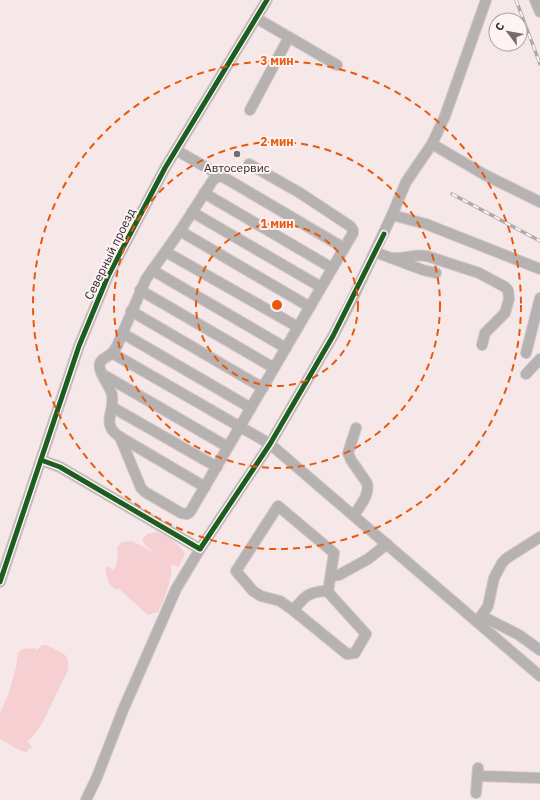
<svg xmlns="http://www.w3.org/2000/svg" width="540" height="800" viewBox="0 0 540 800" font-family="'IBM Plex Sans',sans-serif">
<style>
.green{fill:#f6cfd2}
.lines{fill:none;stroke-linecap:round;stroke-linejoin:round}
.minor-casing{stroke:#d2c7c7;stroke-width:12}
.minor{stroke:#b6b2b2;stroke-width:10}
.rail-casing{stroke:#afaaaa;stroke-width:3.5}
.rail{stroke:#fef3f4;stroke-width:2;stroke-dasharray:6;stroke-linecap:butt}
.cycleway-casing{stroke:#fef3f4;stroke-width:8}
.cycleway{stroke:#1b5e20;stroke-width:5}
.ring{fill:none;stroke:#e8590c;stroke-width:2;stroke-dasharray:7 5}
.poi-dot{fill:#776c6d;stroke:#fef3f4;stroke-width:1.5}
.labels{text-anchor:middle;stroke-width:4;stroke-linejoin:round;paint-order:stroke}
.poi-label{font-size:12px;fill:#332a2a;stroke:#fef3f4}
.street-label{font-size:12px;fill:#332a2a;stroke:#fef3f4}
.centre{fill:#e8590c;stroke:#fef3f4;stroke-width:2}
.ring-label{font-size:12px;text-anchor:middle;font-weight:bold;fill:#e8590c;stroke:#fef3f4;stroke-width:4;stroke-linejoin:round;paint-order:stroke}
</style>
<rect width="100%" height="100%" fill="#f6e8e9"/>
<g class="green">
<path d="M157 532C168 536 180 544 185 554L179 566 178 567 172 564 171 566C173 578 164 600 158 612L148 615 118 588 117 590C108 586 106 577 106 568L107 566 113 570 116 567 118 551 117 547 122 542 132 541 155 553 145 545 142 540 147 534Z"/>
<path d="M42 645H47L65 655 68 659V670L42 724 32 737 28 740V742L32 747 26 752 21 751 0 739V713L8 695 16 668 18 653 22 649 35 648 37 650Z"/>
</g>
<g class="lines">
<g class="minor-casing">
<g id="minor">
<path d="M535 0 540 12"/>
<path d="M256 18 337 65"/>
<path d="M250 110 289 37"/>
<path d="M432 144 485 175 540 202"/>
<path d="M176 150 223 177"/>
<path d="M249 164 300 193 350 226 353 230V233L190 512 187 514 181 513 145 492 141 488 120 437C100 424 115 413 112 395 110 385 97 372 100 363 102 358 108 357 112 353 114 352 115 348 117 346L146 279 180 231 213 180 218 176 225 178 344 248"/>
<path d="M204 193 332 268"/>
<path d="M192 212 321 287"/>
<path d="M392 215 406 182 432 144 445 116 486 0"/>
<path d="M180 231 310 307"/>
<path d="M166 252 298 327"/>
<path d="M375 252 423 270 436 273"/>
<path d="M391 258C403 259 415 254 427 256L479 273 505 287 508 290 509 299 505 313 485 333 482 345"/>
<path d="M152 270 286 348"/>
<path d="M140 290 274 368"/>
<path d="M131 311 263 388"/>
<path d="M122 333 251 408"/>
<path d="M112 353 270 444 540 676"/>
<path d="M526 353 540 298"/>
<path d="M102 374 228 447"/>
<path d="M526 374 540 359"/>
<path d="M112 407 217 467"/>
<path d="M120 437 205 487"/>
<path d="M41 460 60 467 200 549 270 444 333 336 352 300 392 215 426 224 540 269"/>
<path d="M354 515C360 506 370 495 367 483L351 460 348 453 356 428"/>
<path d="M331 576 339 575 368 559 387 544"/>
<path d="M0 582 79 346 108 276 165 168 267 0"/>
<path d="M323 591 328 592 366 634 355 653 347 654 293 610C306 597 304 594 323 591Z"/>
<path d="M293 610 280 601 261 596 253 591 236 571 278 506 334 553 328 592"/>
<path d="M482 616 519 635 540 650"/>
<path d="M477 622 488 606 494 578 502 563 507 558 540 537"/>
<path d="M478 776 540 778"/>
<path d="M476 793 478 768"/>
<path d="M86 800 97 777 123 710 176 589 200 549"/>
</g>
</g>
<use href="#minor" class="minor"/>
<g class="rail-casing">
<g id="rail">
<path d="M516 0 540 64"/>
<path d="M452 194 540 241"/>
</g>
</g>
<use href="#rail" class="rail"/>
<g class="cycleway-casing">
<g id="cycleway">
<path d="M41 460 60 467 200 549 270 444 333 336 384 234"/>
<path d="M0 582 79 346 108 276 165 168 267 0"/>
</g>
</g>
<use href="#cycleway" class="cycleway"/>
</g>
<g class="ring">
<circle cx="277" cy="305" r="81"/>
<circle cx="277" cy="305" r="163"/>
<circle cx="277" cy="305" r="244"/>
</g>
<circle class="poi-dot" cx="237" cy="154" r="4"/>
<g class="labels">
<g class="poi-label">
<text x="237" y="172">Автосервис</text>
</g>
<g class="street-label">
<text transform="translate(110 254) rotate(-64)" y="4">Северный проезд</text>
</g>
</g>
<circle cx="277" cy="305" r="6" class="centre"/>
<g class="ring-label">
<text x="277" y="65">3 мин</text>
<text x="277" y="146">2 мин</text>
<text x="277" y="228">1 мин</text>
</g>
<g transform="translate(508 32) rotate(302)"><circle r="19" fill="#fef3f4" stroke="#ada3a3"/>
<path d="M0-3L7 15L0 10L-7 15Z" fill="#776c6d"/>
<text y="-6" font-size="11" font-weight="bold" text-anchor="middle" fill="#332a2a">С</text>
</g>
</svg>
